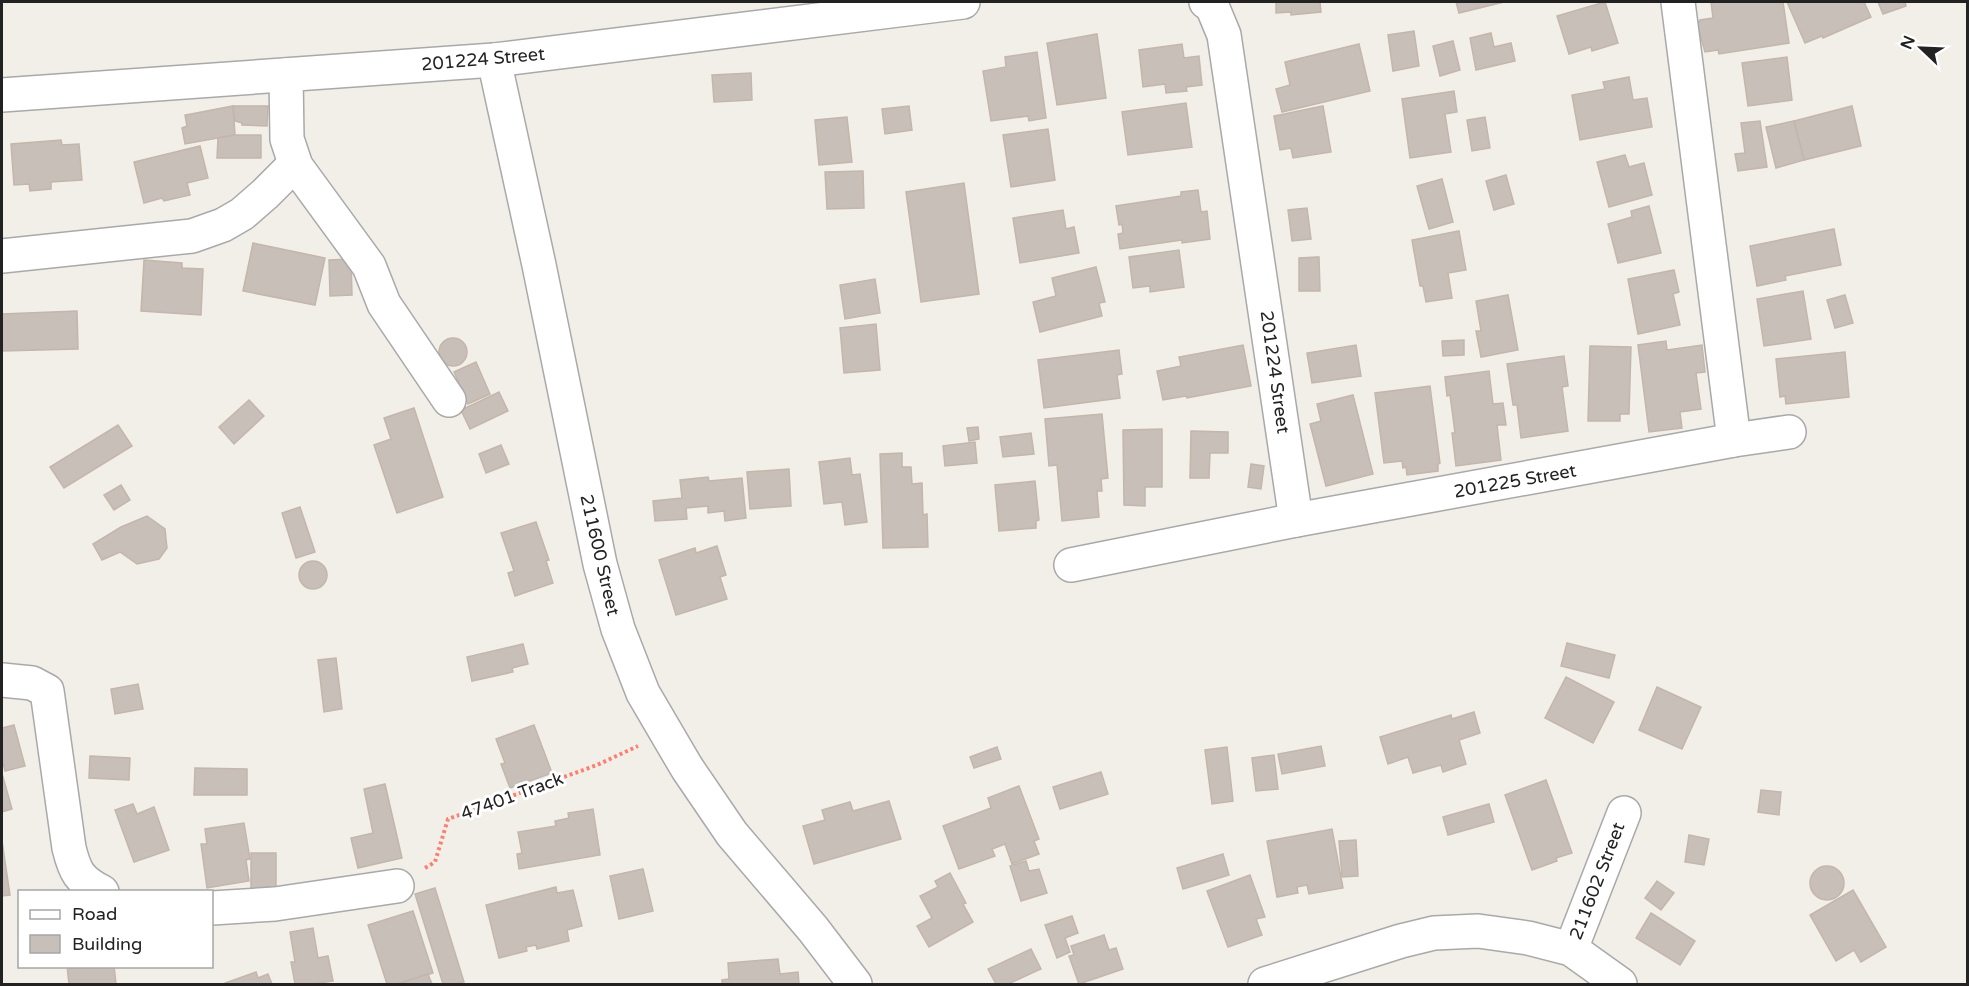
<svg xmlns="http://www.w3.org/2000/svg" width="1969" height="986" viewBox="0 0 1969 986" font-family="'Varela Round',sans-serif">
<style>
.building{fill:#c7bfb8;stroke:#c4b6ab;stroke-width:1.5}
.lines{fill:none;stroke-linecap:round;stroke-linejoin:round}
.street-casing{stroke:#a9a9a9;stroke-width:36}
.path{stroke:#fa8072;stroke-width:4;stroke-dasharray:3 3;stroke-linecap:butt}
.street{stroke:#fff;stroke-width:33}
.labels{text-anchor:middle;stroke-width:6;stroke-linejoin:round;paint-order:stroke}
.street-label{font-size:18px;fill:#222;stroke:#fff}
</style>
<rect width="100%" height="100%" fill="#f2efe9"/>
<g class="building">
<path d="M1276 2H1320L1321 12 1291 15V12L1276 13Z"/>
<path d="M1456 2H1504L1459 13Z"/>
<path d="M1605 2 1618 43 1592 51 1591 47 1569 54 1557 16Z"/>
<path d="M1711 2H1783L1789 43 1719 54 1718 50 1705 52 1697 24 1700 20 1713 18Z"/>
<path d="M1787 2H1864L1871 17 1823 38 1822 36 1805 43Z"/>
<path d="M1878 2H1905L1906 6 1883 14Z"/>
<path d="M1414 31 1419 66 1393 71 1388 35Z"/>
<path d="M1491 33 1494 47 1511 43 1515 61 1476 70 1470 38Z"/>
<path d="M1097 34 1106 98 1057 105 1047 43Z"/>
<path d="M1453 41 1460 70 1440 76 1433 46Z"/>
<path d="M1182 44 1184 58 1199 56 1202 85 1186 87 1187 91 1166 93 1165 84 1143 87 1139 50Z"/>
<path d="M1359 44 1370 91 1282 112 1276 89 1290 85 1285 62Z"/>
<path d="M1037 52 1046 118 1029 121 1028 116 991 121 983 71 1006 67 1005 57Z"/>
<path d="M1787 57 1792 100 1748 106 1742 63Z"/>
<path d="M751 73 752 100 714 102 712 75Z"/>
<path d="M1629 77 1633 100 1647 98 1652 127 1580 140 1572 95 1605 89 1603 82Z"/>
<path d="M1454 91 1457 112 1445 114 1451 152 1410 158 1402 99Z"/>
<path d="M1186 103 1192 147 1128 155 1122 112Z"/>
<path d="M233 106 235 135 185 144 182 128 187 126 185 115Z"/>
<path d="M233 106H268L267 126 242 125V123L235 121Z"/>
<path d="M909 106 912 130 885 134 882 109Z"/>
<path d="M1323 106 1331 152 1293 158 1291 148 1280 150 1274 116Z"/>
<path d="M1852 106 1861 146 1804 160 1794 121Z"/>
<path d="M847 117 852 162 819 165 815 120Z"/>
<path d="M1485 117 1490 148 1472 151 1467 120Z"/>
<path d="M1760 121 1767 167 1738 171 1735 154 1745 153 1741 123Z"/>
<path d="M1794 121 1804 160 1776 168 1766 127Z"/>
<path d="M1048 129 1055 180 1011 187 1003 135Z"/>
<path d="M235 135H261V158H217L218 138Z"/>
<path d="M61 140 62 145 79 144 82 180 51 182V189L30 191 29 184 14 185 11 144Z"/>
<path d="M200 146 208 178 187 183 190 195 164 201 162 198 144 203 134 162Z"/>
<path d="M1625 155 1629 167 1644 163 1652 195 1609 207 1597 162Z"/>
<path d="M863 171 864 208 827 209 825 172Z"/>
<path d="M1506 175 1514 204 1494 210 1486 181Z"/>
<path d="M1442 179 1453 222 1429 229 1417 186Z"/>
<path d="M964 183 979 294 921 302 906 192Z"/>
<path d="M1198 190 1201 212 1207 211 1210 239 1182 243V240L1120 249 1118 234 1123 233 1122 224 1119 225 1116 206 1181 196V192Z"/>
<path d="M1649 206 1661 253 1618 263 1608 224 1632 217 1631 211Z"/>
<path d="M1307 208 1311 239 1292 241 1288 210Z"/>
<path d="M1063 210 1066 229 1074 227 1079 253 1020 263 1013 218Z"/>
<path d="M1834 229 1841 265 1785 276 1786 280 1757 286 1750 246Z"/>
<path d="M1459 231 1466 270 1448 273 1452 298 1426 302 1423 286H1420L1412 240Z"/>
<path d="M253 243 325 258 315 305 243 291Z"/>
<path d="M1179 250 1184 287 1150 292V286L1133 288 1129 257Z"/>
<path d="M1317 257H1319L1320 291H1299V258Z"/>
<path d="M351 259 352 295 330 296 329 260Z"/>
<path d="M144 260 182 263V268L203 269 201 315 141 311Z"/>
<path d="M1096 267 1105 302 1099 303 1102 316 1040 332 1033 302 1056 296 1052 278Z"/>
<path d="M1674 270 1679 292 1673 294 1680 325 1638 334 1628 279Z"/>
<path d="M875 279 880 313 845 319 840 285Z"/>
<path d="M1803 291 1811 339 1764 346 1757 299Z"/>
<path d="M1508 295 1518 350 1481 357 1476 331H1481L1476 301Z"/>
<path d="M1845 295 1853 323 1835 328 1827 300Z"/>
<path d="M77 311 78 349 2 351V314Z"/>
<path d="M876 324 880 370 844 373 840 328Z"/>
<circle cx="453" cy="352" r="14"/>
<path d="M1464 340V355L1443 356 1442 341Z"/>
<path d="M1666 341 1667 350 1702 345 1705 372 1696 373 1701 409 1680 412 1682 428 1649 432 1638 345Z"/>
<path d="M1243 345 1251 386 1187 398 1186 396 1163 400 1157 371 1181 366 1179 357Z"/>
<path d="M1356 345 1361 376 1312 383 1307 353Z"/>
<path d="M1590 346 1631 347 1629 414H1620V421H1588Z"/>
<path d="M1119 350 1122 374 1117 375 1120 398 1044 408 1038 360Z"/>
<path d="M1845 352 1849 397 1786 404 1785 396 1780 397 1776 359Z"/>
<path d="M1564 356 1568 386 1562 387 1568 431 1521 438 1517 405H1513L1507 364Z"/>
<path d="M476 362 490 394 468 404 454 372Z"/>
<path d="M1489 371 1493 404 1503 403 1506 425H1497L1501 460 1456 466 1452 433H1455L1450 395 1447 396 1445 377Z"/>
<path d="M1430 386 1440 463 1438 464V471L1407 475 1406 467 1403 468 1402 461 1384 463 1375 393Z"/>
<path d="M499 392 508 411 470 429 461 410Z"/>
<path d="M1353 395 1373 474 1326 486 1310 424 1321 421 1317 404Z"/>
<path d="M249 400 264 416 234 444 219 427Z"/>
<path d="M414 408 443 497 397 513 374 445 391 439 384 418Z"/>
<path d="M1102 414 1108 478 1101 479 1102 491H1097L1099 517 1062 521 1057 465 1049 466 1045 419Z"/>
<path d="M118 425 132 446 64 488 50 467Z"/>
<path d="M978 427 979 439 969 441 967 428Z"/>
<path d="M1162 429V487H1145V506L1124 505 1123 430Z"/>
<path d="M1191 431 1228 432V453H1210L1209 478H1190Z"/>
<path d="M1031 433 1034 454 1003 457 1000 437Z"/>
<path d="M975 442 977 463 945 466 943 446Z"/>
<path d="M501 445 509 464 486 473 479 454Z"/>
<path d="M902 453V467H911L912 484 922 483 923 515 927 514 928 547 883 548 880 454Z"/>
<path d="M850 458 852 475 860 474 867 522 845 525 842 502 824 504 819 462Z"/>
<path d="M1251 464 1264 466 1261 489 1248 487Z"/>
<path d="M789 469 791 506 750 509 747 472Z"/>
<path d="M708 477 709 481 742 478 746 518 725 521 724 511 708 513V506L686 508 687 519 655 521 653 501 682 498 680 480Z"/>
<path d="M1035 481 1039 520 1036 521V528L999 531 995 485Z"/>
<path d="M121 485 130 500 114 510 104 495Z"/>
<path d="M300 507 315 552 296 558 282 513Z"/>
<path d="M147 516 165 529 167 548 159 559 137 564 120 552 102 560 93 544 121 527Z"/>
<path d="M536 522 549 560 546 561 553 583 515 596 508 573 514 571 501 533Z"/>
<path d="M717 546 726 575 720 577 727 599 676 615 659 560 695 548 696 553Z"/>
<circle cx="313" cy="575" r="14"/>
<path d="M1567 643 1615 655 1609 678 1561 666Z"/>
<path d="M523 644 528 664 512 668 513 672 472 681 467 657Z"/>
<path d="M336 658 342 709 324 712 318 660Z"/>
<path d="M1566 677 1614 702 1593 743 1545 718Z"/>
<path d="M138 684 143 709 115 714 111 689Z"/>
<path d="M1657 687 1701 707 1682 749 1639 730Z"/>
<path d="M1474 712 1480 733 1459 740 1466 764 1443 772 1441 765 1413 773 1408 757 1388 764 1380 737 1451 715 1452 719Z"/>
<path d="M14 725 25 766 5 771 2 758V728Z"/>
<path d="M534 725 552 773 510 788 501 764 505 763 496 739Z"/>
<path d="M1321 746 1325 766 1282 774 1278 754Z"/>
<path d="M997 747 1001 759 974 768 970 757Z"/>
<path d="M1227 747 1233 801 1212 804 1205 750Z"/>
<path d="M1274 755 1278 789 1256 791 1252 758Z"/>
<path d="M90 756 130 758 129 780 89 778Z"/>
<path d="M195 768 247 769V795H194Z"/>
<path d="M1101 772 1108 794 1060 809 1053 787Z"/>
<path d="M3 777 12 809 2 812V778Z"/>
<path d="M1546 780 1572 853 1556 858 1557 861 1532 870 1505 795Z"/>
<path d="M385 784 402 858 358 868 351 838 373 833 364 789Z"/>
<path d="M1019 786 1039 839 1034 841 1039 854 1012 864 1005 844 992 849 995 856 959 869 943 826 991 808 988 798Z"/>
<path d="M1761 790 1781 792 1779 815 1758 812Z"/>
<path d="M889 801 901 839 814 864 803 826 825 820 822 810 850 802 853 811Z"/>
<path d="M133 804 137 814 154 807 169 850 134 862 115 810Z"/>
<path d="M1489 804 1494 822 1448 835 1443 817Z"/>
<path d="M593 809 600 855 519 869 517 854 522 853 518 832 556 826 555 821 569 818 568 813Z"/>
<path d="M244 823 250 859 246 860 249 881 207 888 201 844H207L205 829Z"/>
<path d="M1332 829 1343 888 1309 894 1307 885 1297 887 1298 893 1277 897 1267 841Z"/>
<path d="M1689 835 1709 839 1704 865 1685 862Z"/>
<path d="M1356 840 1358 876 1342 877 1339 841Z"/>
<path d="M2 841 10 895 2 896Z"/>
<path d="M251 853H276V891L251 892Z"/>
<path d="M1223 854 1229 875 1183 889 1177 868Z"/>
<path d="M1026 861 1029 871 1039 869 1047 893 1021 901 1010 866Z"/>
<circle cx="1827" cy="883" r="17"/>
<path d="M643 869 653 911 619 919 610 876Z"/>
<path d="M950 873 966 903 963 904 973 922 929 947 917 926 932 918 920 896 938 887 935 881Z"/>
<path d="M1250 875 1265 917 1256 919 1262 935 1228 947 1207 891Z"/>
<path d="M1657 881 1674 893 1661 910 1645 898Z"/>
<path d="M556 887 557 893 573 890 582 926 567 930 569 941 537 949 536 945 526 947 527 951 499 958 486 905Z"/>
<path d="M435 888 464 982 455 984H443L415 894Z"/>
<path d="M1853 890 1886 947 1861 962 1854 950 1836 961 1810 915Z"/>
<path d="M413 911 433 973 397 984H387L368 925Z"/>
<path d="M1651 913 1695 941 1680 965 1636 938Z"/>
<path d="M1072 916 1078 933 1065 938 1070 952 1057 958 1045 925Z"/>
<path d="M313 928 318 958 328 956 333 981 314 984H295L291 962H295L290 932Z"/>
<path d="M1104 935 1109 950 1116 948 1123 969 1079 984 1069 956 1074 955 1071 946Z"/>
<path d="M1031 949 1041 969 1008 984H996L988 969Z"/>
<path d="M778 959 780 974 798 972 799 984H722V980L729 979 728 963Z"/>
<path d="M67 966H114L116 984H69Z"/>
<path d="M256 972 258 978 268 974 272 984H225V983Z"/>
<path d="M428 974 432 984H401V983Z"/>
</g>
<g class="lines">
<g class="street-casing">
<g id="street">
<path d="M1206 2 1212 6 1224 35 1296 520"/>
<path d="M1678 2 1734 440"/>
<path d="M494 60 539 265 600 564 618 629 643 693 687 768 732 834 813 929 855 984"/>
<path d="M286 75 287 139 296 166 369 266 384 304 449 400"/>
<path d="M2 95 494 60 963 2"/>
<path d="M2 256 192 236 223 225 242 214 265 194 295 164"/>
<path d="M1071 565 1296 520 1734 440 1789 432"/>
<path d="M2 680 32 683 47 691 69 848C75 872 79 880 102 892"/>
<path d="M212 908 275 904 397 886"/>
<path d="M1571 949 1624 813"/>
<path d="M1265 984 1401 941 1434 933 1478 931 1528 938 1571 949 1620 984"/>
</g>
</g>
<path class="path" d="M425 868 435 862 448 819 597 765 638 746"/>
<use href="#street" class="street"/>
</g>
<g class="labels">
<g class="street-label">
<text transform="translate(483 59) rotate(-5)" y="6">201224 Street</text>
<text transform="translate(1275 372) rotate(82)" y="6">201224 Street</text>
<text transform="translate(1515 481) rotate(-10)" y="6">201225 Street</text>
<text transform="translate(600 555) rotate(77)" y="6">211600 Street</text>
<text transform="translate(512 796) rotate(-20)" y="6">47401 Track</text>
<text transform="translate(1597 881) rotate(-69)" y="6">211602 Street</text>
</g>
</g>
<rect width="1969" height="986" fill="none" stroke="#222222" stroke-width="6"/>
<rect x="18" y="890" width="195" height="78" fill="#ffffff" stroke="#a7a7a7" stroke-width="1.5"/>
<rect x="30" y="910" width="30" height="9" fill="#ffffff" stroke="#a7a7a7" stroke-width="1.5"/>
<text x="72" y="920" font-size="18" fill="#222222">Road</text>
<rect x="30" y="935" width="30" height="18" fill="#c7bfb8" stroke="#a7a7a7" stroke-width="1.5"/>
<text x="72" y="950" font-size="18" fill="#222222">Building</text>
<g transform="translate(1921 48) rotate(293)" stroke="#ffffff" stroke-width="4.5" paint-order="stroke">
<path d="M0-4.5L10 22L0 15L-10 22Z" fill="#222222"/>
<text y="-9" font-size="16" font-weight="bold" text-anchor="middle" fill="#222222">N</text>
</g>
</svg>
